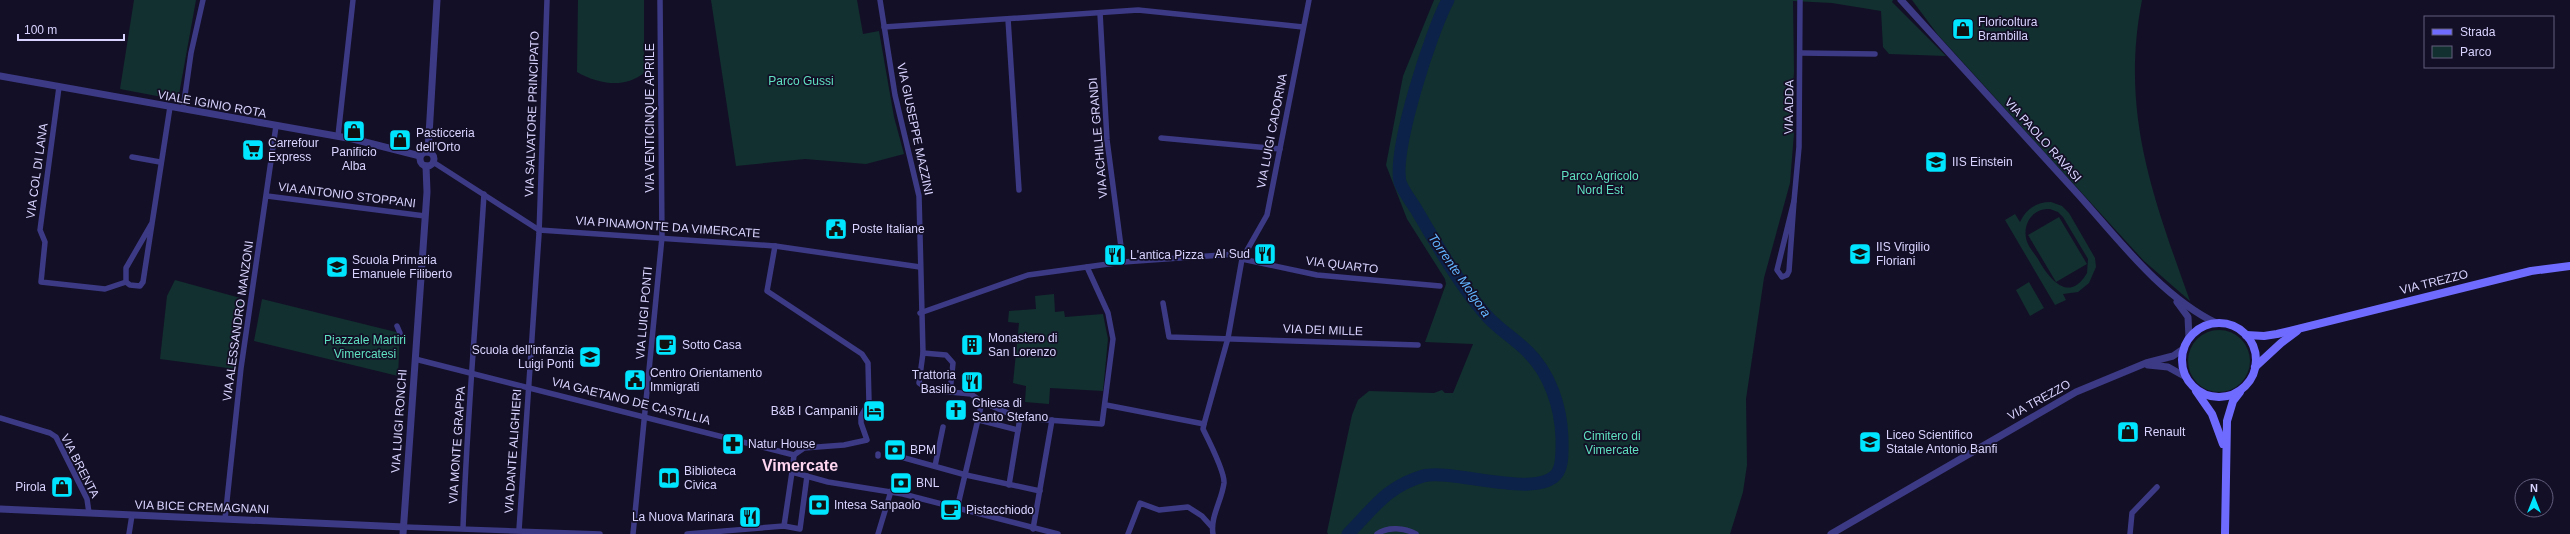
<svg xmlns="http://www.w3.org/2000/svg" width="2570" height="534" viewBox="0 0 2570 534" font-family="Helvetica,sans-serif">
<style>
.green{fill:#12302f;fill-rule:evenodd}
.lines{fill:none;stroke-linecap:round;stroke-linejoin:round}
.river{stroke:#0c2248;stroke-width:13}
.minor{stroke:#3d3a85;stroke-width:5.5}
.tertiary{stroke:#3d3a85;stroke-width:7}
.secondary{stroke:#6f6bff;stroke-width:8}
.labels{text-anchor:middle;stroke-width:3.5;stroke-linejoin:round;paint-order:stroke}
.poi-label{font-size:12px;fill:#d9d4ff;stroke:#130f26;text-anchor:start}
.park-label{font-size:12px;fill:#5fe0c0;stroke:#130f26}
.street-label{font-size:12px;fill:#d9d4ff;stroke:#130f26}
.water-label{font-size:13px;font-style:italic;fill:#62b6ff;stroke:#130f26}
.district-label{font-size:16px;font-weight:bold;fill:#ffd6f0;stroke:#130f26}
</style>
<rect width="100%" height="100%" fill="#130f26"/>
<g class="green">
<path d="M134 0H196L178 100 120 89Z"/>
<path d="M578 0H644V73C624 89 598 84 577 72Z"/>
<path d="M711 0H857L863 34 879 31 894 117 904 154 866 164 805 159 736 166Z"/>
<path d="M1434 0H1893L1892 2 1946 56 1889 54 1883 47 1881 11 1832 3 1793 1 1794 72 1791 112 1794 133 1790 183 1764 278 1746 399 1747 465 1743 492 1730 534H1328L1327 532 1352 415 1358 400 1369 391 1434 393 1442 390 1445 393H1453L1473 344 1425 342 1446 284 1445 279 1407 219 1386 165 1403 76Z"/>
<path d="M1912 0H2142C2120 112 2153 197 2190 301L2144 261 1938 35Z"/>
<path d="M2051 202 2062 206 2069 213 2095 258 2096 267 2089 283 2078 292 2063 294 2066 300 2055 305 2005 220 2015 214 2020 222C2026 209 2036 202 2051 202ZM2050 209 2058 212 2063 217 2088 259 2087 273C2069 304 2049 279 2038 259 2034 253 2027 245 2026 238 2023 222 2034 208 2050 209Z"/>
<path d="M2059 217 2087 264 2056 282 2028 235Z"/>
<path d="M175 280 244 299 235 369 160 359 167 296Z"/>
<path d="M2029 282 2044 308 2030 316 2016 290Z"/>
<path d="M1054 294 1055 312 1064 311 1065 317 1103 314 1108 339 1103 391 1050 388 1049 404 1025 402 1026 386 1013 383 1019 323 1008 322 1009 311 1036 309 1035 296Z"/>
<path d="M262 299 400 333 398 376 254 341Z"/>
<circle cx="2219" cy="361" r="31"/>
</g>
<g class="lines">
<path class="river" d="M1348 534C1374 508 1386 487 1423 476 1452 468 1541 501 1558 472 1563 464 1562 448 1562 438 1561 407 1550 373 1527 351 1514 338 1498 329 1486 315 1459 284 1437 245 1416 209 1411 201 1403 191 1400 182 1393 149 1431 31 1448 0"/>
<g class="minor">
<path d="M880 0 895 95 919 196 923 353 919 383 929 390 971 394 982 402 1020 418 1102 424 1113 339 1108 313 1087 267"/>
<path d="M1100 13 1107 140 1123 262"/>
<path d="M1008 19 1019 190"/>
<path d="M884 27 1138 10 1303 27"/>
<path d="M1801 53 1875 54"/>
<path d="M59 87 40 230 45 242 41 282 105 289 126 282"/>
<path d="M183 109 191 53 203 0"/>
<path d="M338 136 353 0"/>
<path d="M1161 138 1280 149"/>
<path d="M132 157 160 162"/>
<path d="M433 162 539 230 775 246 920 267"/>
<path d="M267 196 425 216"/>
<path d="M1794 201 1799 147 1800 0"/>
<path d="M1794 201 1789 271 1787 275 1782 277 1777 270Z"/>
<path d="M152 223 126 268V282L130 285 140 286 143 282 170 107"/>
<path d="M775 246 767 291 862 354 868 363 869 402 861 416V423L867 440 844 445 804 448 794 455"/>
<path d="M1163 303 1169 337 1418 345"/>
<path d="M920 313 1028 275 1123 262 1236 254 1242 259 1317 275 1440 286"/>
<path d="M397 326 400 333"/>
<path d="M923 353 946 355 953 363 950 392"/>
<path d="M415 359 794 455"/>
<path d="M1106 405 1204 424"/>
<path d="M0 418 50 433 56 437 87 499 89 513"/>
<path d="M979 420 1018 430"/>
<path d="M878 456V454"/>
<path d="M901 457 966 475 1040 491"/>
<path d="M935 466 943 427"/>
<path d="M792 472 794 455"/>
<path d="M1009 485 1020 418"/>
<path d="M957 509 982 402"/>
<path d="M225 519 241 368 276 126"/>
<path d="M784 526 792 472 828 482 903 494 1058 534"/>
<path d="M404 527 600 534"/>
<path d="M463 528C467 417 477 306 484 194"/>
<path d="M1033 529 1052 420"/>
<path d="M519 530 539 234 547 0"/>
<path d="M129 534 132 515"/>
<path d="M633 534 662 237 660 0"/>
<path d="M687 534 784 526 800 529 807 476"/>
<path d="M878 534 891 491"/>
<path d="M1128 534 1140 503 1159 510 1188 507 1202 516 1211 526"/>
<path d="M1213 534C1210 517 1222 500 1224 483 1225 472 1209 441 1203 429L1204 424 1228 338 1242 259 1267 215 1309 0"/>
<path d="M1377 534C1388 526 1405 528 1416 534"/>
<path d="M2130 534 2132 513 2157 487"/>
</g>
<g class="tertiary">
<path d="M1901 0C1959 64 2017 127 2075 191 2117 237 2159 295 2216 323"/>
<path d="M0 76 353 139 420 156"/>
<circle cx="427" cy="159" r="7"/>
<path d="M428 152 437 0"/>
<path d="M2177 302 2188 317 2189 338"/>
<path d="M2148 365 2168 367 2186 377"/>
<path d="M0 509 404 527"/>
<path d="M403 534 427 192 426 166"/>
<path d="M1831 534 2076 392 2146 363 2173 356 2183 349"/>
</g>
<g class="secondary">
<circle cx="2219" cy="360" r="37"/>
<path d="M2246 335 2264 336 2277 334 2531 271 2570 266"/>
<path d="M2255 367 2281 343 2297 331"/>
<path d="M2196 391 2212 414 2223 444"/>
<path d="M2225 534 2227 421 2233 401 2240 392"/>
</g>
</g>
<defs>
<g id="shop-square" transform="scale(1.15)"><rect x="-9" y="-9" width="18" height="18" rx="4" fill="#00e5ff" stroke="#130f26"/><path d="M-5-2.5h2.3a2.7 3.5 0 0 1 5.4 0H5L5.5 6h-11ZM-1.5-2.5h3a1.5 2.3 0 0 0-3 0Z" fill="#111"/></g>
<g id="supermarket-square" transform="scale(1.15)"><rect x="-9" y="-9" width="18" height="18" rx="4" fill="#00e5ff" stroke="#130f26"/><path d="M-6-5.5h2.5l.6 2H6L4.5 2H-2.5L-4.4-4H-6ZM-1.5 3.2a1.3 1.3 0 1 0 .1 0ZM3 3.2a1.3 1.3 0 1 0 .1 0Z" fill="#111"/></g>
<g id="school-square" transform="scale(1.15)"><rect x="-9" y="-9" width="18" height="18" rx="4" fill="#00e5ff" stroke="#130f26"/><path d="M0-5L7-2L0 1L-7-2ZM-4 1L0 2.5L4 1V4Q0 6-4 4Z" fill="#111"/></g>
<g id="civic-square" transform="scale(1.15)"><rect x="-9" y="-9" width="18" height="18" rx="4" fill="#00e5ff" stroke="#130f26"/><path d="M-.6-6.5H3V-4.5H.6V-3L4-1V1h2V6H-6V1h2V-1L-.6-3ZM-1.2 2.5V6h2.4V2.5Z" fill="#111"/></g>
<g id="restaurant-square" transform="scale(1.15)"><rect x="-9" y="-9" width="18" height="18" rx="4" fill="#00e5ff" stroke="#130f26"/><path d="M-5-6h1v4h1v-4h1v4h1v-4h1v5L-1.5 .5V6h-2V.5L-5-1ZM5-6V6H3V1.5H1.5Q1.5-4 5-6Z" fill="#111"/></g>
<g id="cafe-square" transform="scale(1.15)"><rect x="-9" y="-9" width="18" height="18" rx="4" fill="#00e5ff" stroke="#130f26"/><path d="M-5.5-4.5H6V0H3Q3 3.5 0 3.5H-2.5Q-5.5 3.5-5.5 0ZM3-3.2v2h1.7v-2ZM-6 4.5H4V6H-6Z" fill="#111"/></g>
<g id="building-square" transform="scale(1.15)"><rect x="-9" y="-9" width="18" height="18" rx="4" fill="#00e5ff" stroke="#130f26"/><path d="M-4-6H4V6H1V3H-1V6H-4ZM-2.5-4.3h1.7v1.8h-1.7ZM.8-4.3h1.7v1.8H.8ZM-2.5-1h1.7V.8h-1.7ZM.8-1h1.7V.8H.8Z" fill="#111"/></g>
<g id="church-square" transform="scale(1.15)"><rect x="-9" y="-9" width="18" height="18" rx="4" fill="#00e5ff" stroke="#130f26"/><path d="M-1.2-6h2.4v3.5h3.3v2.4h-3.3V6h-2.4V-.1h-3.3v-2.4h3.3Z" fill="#111"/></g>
<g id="hotel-square" transform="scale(1.15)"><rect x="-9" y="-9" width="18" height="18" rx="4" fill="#00e5ff" stroke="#130f26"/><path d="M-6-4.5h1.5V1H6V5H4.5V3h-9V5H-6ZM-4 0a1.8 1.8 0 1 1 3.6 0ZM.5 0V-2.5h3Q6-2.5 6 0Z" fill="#111"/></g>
<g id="pharmacy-square" transform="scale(1.15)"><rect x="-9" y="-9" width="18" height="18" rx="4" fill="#00e5ff" stroke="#130f26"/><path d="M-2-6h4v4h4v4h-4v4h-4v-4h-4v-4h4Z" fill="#111"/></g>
<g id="bank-square" transform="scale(1.15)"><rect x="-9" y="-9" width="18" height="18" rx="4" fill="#00e5ff" stroke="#130f26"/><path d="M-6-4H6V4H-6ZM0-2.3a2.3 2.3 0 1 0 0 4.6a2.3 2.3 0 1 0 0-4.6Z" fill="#111"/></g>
<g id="library-square" transform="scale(1.15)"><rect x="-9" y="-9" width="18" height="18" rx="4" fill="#00e5ff" stroke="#130f26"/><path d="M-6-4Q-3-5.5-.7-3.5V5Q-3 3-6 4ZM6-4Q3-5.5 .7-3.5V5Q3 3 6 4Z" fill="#111"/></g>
</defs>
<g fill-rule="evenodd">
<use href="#shop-square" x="1963" y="29"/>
<use href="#shop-square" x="354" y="131"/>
<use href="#shop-square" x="400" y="140"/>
<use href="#supermarket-square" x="253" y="150"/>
<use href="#school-square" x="1936" y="162"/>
<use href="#civic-square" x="836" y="229"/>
<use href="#restaurant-square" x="1265" y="254"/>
<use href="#school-square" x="1860" y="254"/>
<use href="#restaurant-square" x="1115" y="255"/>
<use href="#school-square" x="337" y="267"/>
<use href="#cafe-square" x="666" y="345"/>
<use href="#building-square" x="972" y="345"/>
<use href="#school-square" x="590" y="357"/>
<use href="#civic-square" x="635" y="380"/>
<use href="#restaurant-square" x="972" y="382"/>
<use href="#church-square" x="956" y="410"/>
<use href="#hotel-square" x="874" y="411"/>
<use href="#shop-square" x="2128" y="432"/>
<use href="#school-square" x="1870" y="442"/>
<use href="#pharmacy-square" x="733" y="444"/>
<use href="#bank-square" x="895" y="450"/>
<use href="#library-square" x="669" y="478"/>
<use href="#bank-square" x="901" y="483"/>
<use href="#shop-square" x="62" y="487"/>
<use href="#bank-square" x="819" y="505"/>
<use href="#cafe-square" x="951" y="510"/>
<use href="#restaurant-square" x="750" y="517"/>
</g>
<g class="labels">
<g class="poi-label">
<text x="1978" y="26">Floricoltura<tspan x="1978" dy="14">Brambilla</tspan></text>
<text x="416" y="137">Pasticceria<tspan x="416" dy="14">dell'Orto</tspan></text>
<text x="268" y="147">Carrefour<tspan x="268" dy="14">Express</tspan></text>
<text x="354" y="156" text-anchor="middle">Panificio<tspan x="354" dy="14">Alba</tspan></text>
<text x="1952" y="166">IIS Einstein</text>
<text x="852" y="233">Poste Italiane</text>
<text x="1876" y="251">IIS Virgilio<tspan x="1876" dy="14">Floriani</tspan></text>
<text x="1250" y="258" text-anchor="end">Al Sud</text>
<text x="1130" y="259">L'antica Pizza</text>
<text x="352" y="264">Scuola Primaria<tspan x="352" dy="14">Emanuele Filiberto</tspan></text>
<text x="988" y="342">Monastero di<tspan x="988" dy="14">San Lorenzo</tspan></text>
<text x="682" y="349">Sotto Casa</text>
<text x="574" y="354" text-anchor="end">Scuola dell'infanzia<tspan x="574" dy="14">Luigi Ponti</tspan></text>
<text x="650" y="377">Centro Orientamento<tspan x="650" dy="14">Immigrati</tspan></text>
<text x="956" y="379" text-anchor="end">Trattoria<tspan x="956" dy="14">Basilio</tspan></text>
<text x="972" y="407">Chiesa di<tspan x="972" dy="14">Santo Stefano</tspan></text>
<text x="858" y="415" text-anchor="end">B&amp;B I Campanili</text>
<text x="2144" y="436">Renault</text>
<text x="1886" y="439">Liceo Scientifico<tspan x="1886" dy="14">Statale Antonio Banfi</tspan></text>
<text x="748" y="448">Natur House</text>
<text x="910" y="454">BPM</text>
<text x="684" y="475">Biblioteca<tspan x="684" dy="14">Civica</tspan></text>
<text x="916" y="487">BNL</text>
<text x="46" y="491" text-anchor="end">Pirola</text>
<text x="834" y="509">Intesa Sanpaolo</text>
<text x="966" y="514">Pistacchiodo</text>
<text x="734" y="521" text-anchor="end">La Nuova Marinara</text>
</g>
<g class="park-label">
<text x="801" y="85">Parco Gussi</text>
<text x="1600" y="180">Parco Agricolo<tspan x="1600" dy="14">Nord Est</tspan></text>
<text x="365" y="344">Piazzale Martiri<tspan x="365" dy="14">Vimercatesi</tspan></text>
<text x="1612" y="440">Cimitero di<tspan x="1612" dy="14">Vimercate</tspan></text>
</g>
<g class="street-label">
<text transform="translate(212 104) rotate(10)" y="4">VIALE IGINIO ROTA</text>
<text transform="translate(1789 107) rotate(-89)" y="4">VIA ADDA</text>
<text transform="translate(532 114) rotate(-88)" y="4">VIA SALVATORE PRINCIPATO</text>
<text transform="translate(650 118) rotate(-90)" y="4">VIA VENTICINQUE APRILE</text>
<text transform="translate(915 129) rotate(78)" y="4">VIA GIUSEPPE MAZZINI</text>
<text transform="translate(1272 131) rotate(-79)" y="4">VIA LUIGI CADORNA</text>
<text transform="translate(1098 138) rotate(-95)" y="4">VIA ACHILLE GRANDI</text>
<text transform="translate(2043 140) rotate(48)" y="4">VIA PAOLO RAVASI</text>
<text transform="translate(37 171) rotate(-82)" y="4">VIA COL DI LANA</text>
<text transform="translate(347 195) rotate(7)" y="4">VIA ANTONIO STOPPANI</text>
<text transform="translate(668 227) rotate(4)" y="4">VIA PINAMONTE DA VIMERCATE</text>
<text transform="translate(1342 265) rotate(7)" y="4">VIA QUARTO</text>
<text transform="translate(2434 282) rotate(-14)" y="4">VIA TREZZO</text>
<text transform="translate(644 313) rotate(-85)" y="4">VIA LUIGI PONTI</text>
<text transform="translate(238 321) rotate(-82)" y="4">VIA ALESSANDRO MANZONI</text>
<text transform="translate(1323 330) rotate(2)" y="4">VIA DEI MILLE</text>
<text transform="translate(2039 400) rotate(-29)" y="4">VIA TREZZO</text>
<text transform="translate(631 401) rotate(14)" y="4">VIA GAETANO DE CASTILLIA</text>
<text transform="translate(399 421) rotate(-86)" y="4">VIA LUIGI RONCHI</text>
<text transform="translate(457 445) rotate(-86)" y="4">VIA MONTE GRAPPA</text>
<text transform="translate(513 451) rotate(-86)" y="4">VIA DANTE ALIGHIERI</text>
<text transform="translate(80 466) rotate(63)" y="4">VIA BRENTA</text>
<text transform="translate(202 507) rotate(2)" y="4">VIA BICE CREMAGNANI</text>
</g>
<g class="water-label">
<text transform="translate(1460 275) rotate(55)" y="5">Torrente Molgora</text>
</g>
<g class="district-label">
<text x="800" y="471">Vimercate</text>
</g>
</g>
<rect x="2424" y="16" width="130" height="52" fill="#130f26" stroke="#625e7d"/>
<rect x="2432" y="29" width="20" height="6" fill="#6f6bff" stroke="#625e7d"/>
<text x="2460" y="36" font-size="12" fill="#d9d4ff">Strada</text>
<rect x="2432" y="46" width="20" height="12" fill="#12302f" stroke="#625e7d"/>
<text x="2460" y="56" font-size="12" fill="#d9d4ff">Parco</text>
<g transform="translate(2534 498)"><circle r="19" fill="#130f26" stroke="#625e7d"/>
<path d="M0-3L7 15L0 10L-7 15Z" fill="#00e5ff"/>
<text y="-6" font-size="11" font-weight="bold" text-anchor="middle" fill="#d9d4ff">N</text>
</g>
<path d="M18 34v6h106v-6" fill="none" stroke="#d9d4ff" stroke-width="2"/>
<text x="24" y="34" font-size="12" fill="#d9d4ff" stroke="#130f26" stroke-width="3" paint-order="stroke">100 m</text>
</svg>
